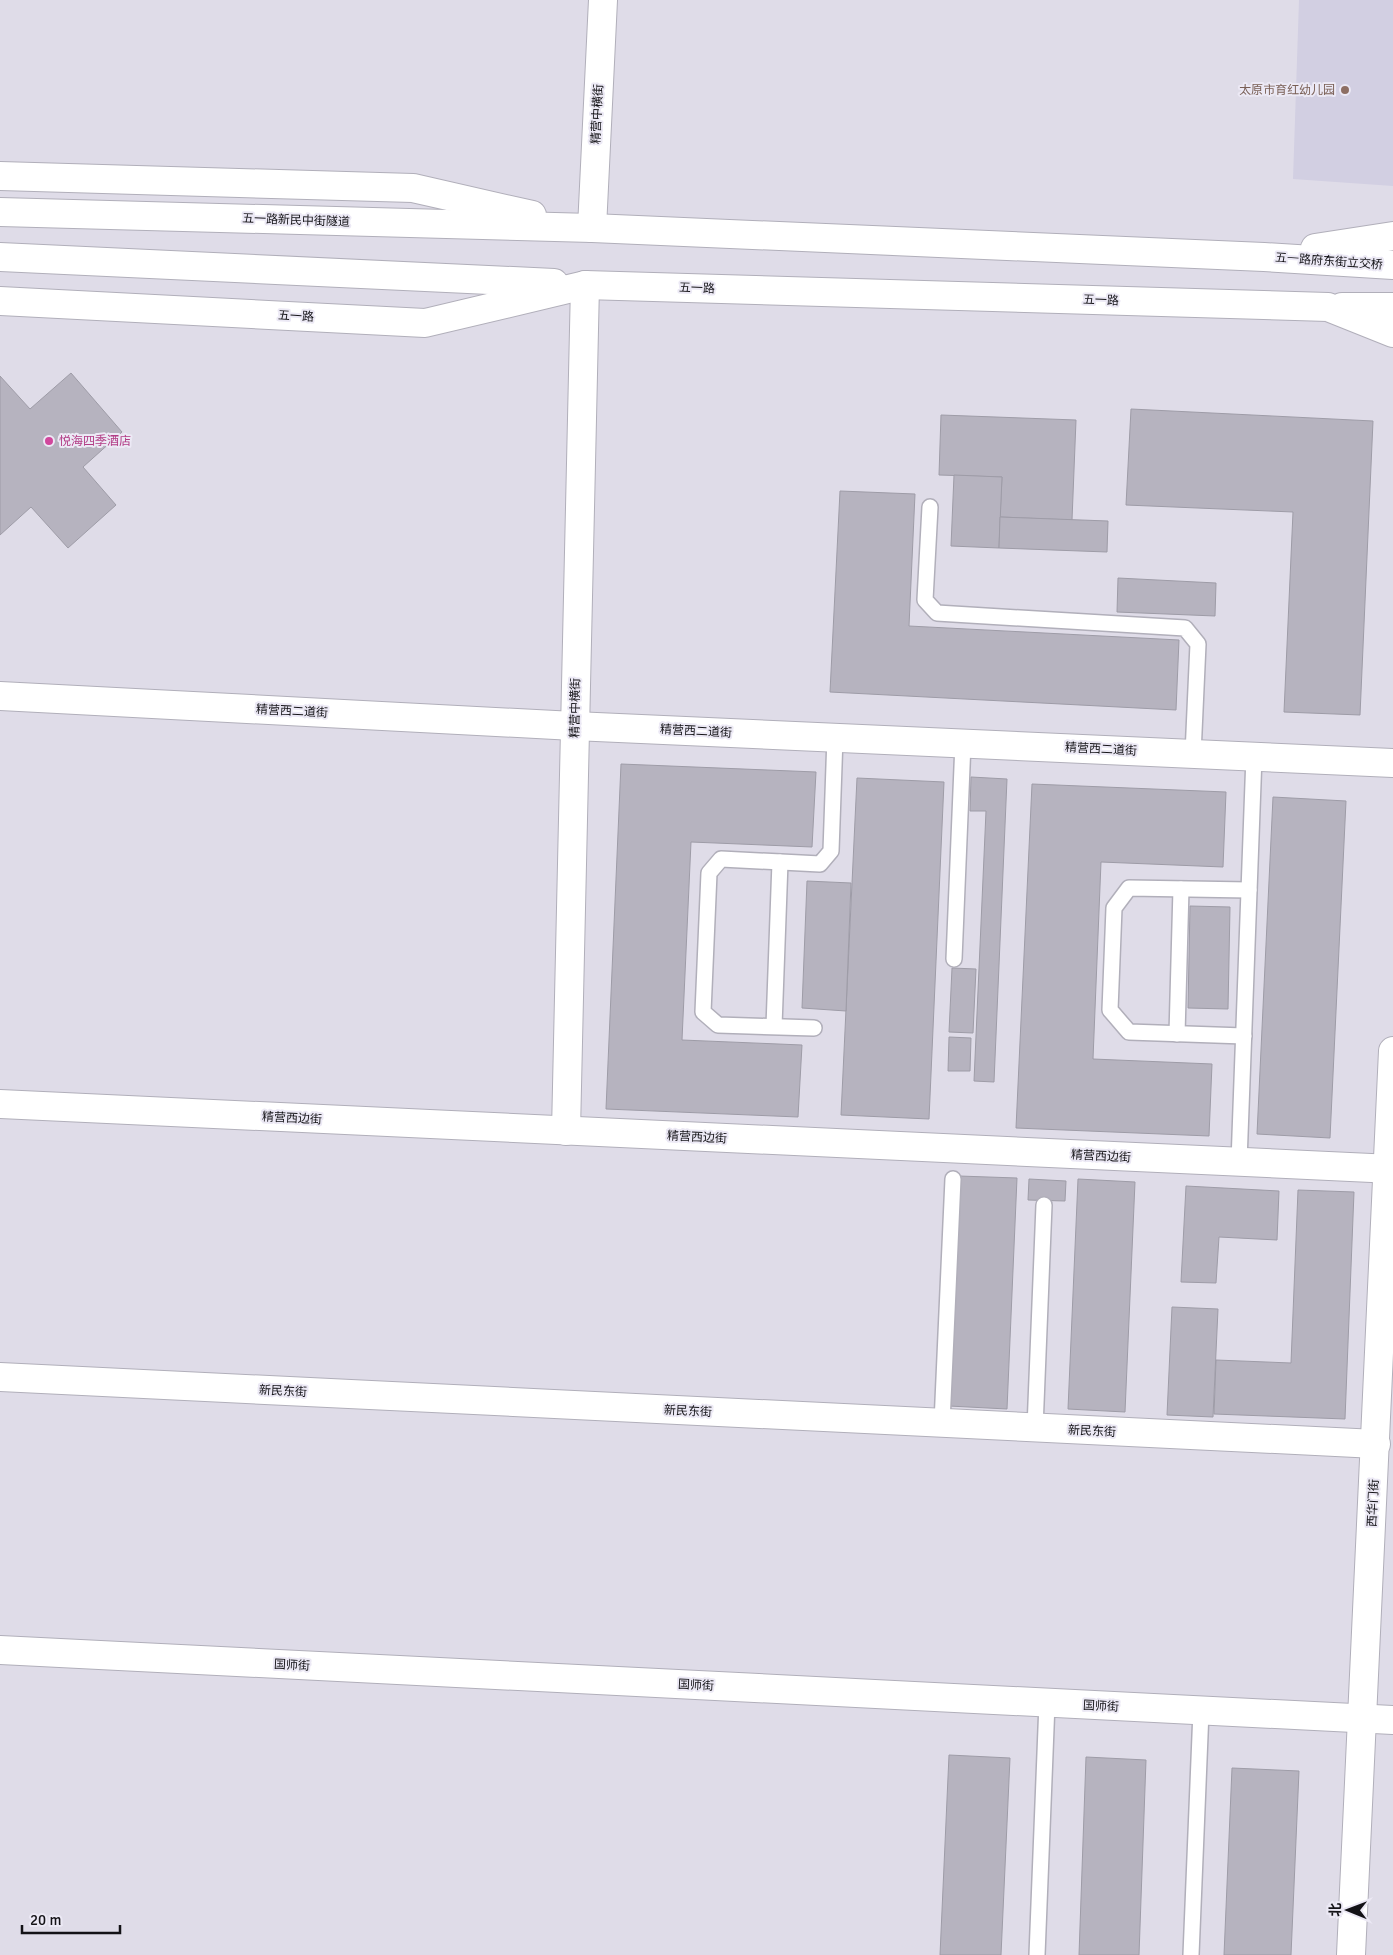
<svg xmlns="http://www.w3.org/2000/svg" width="1393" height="1955" viewBox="0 0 1393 1955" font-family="Signika,'Noto Sans SC',sans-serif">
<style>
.built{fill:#d2cfe2}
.building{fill:#b6b3bf;stroke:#9e9ca7}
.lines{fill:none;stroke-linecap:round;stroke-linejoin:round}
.lane-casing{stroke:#b1afba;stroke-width:18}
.street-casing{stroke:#b1afba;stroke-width:30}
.primary-casing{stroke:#b1afba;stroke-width:30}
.lane{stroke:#fff;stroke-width:15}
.street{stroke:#fff;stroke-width:28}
.primary{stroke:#fff;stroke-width:28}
.education-dot{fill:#8d6e63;stroke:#ece9f5;stroke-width:2}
.hotel-dot{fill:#d1479c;stroke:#ece9f5;stroke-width:2}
.labels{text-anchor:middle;stroke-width:4;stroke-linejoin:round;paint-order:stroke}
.education-label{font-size:12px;fill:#785e54;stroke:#ece9f5;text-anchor:end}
.street-label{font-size:12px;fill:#131216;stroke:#ece9f5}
.hotel-label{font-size:12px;fill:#b23c85;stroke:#ece9f5;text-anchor:start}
</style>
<rect width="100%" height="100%" fill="#dfdce8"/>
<path class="built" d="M1299 0H1393V186L1293 179Z"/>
<g class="building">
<path d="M71 373 122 432 83 467 116 505 68 548 31 507 0 535V376L30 409Z"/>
<path d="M1131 409 1373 421 1360 715 1284 712 1293 512 1126 505Z"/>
<path d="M941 415 1076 420 1072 520 1000 517 1002 477 939 475Z"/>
<path d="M954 475 1002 477 999 548 951 546Z"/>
<path d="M840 491 915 494 909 626 1179 640 1176 710 830 692Z"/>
<path d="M1000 517 1108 521 1107 552 999 548Z"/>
<path d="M1118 578 1216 583 1215 616 1117 612Z"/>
<path d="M621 764 816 772 812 847 691 842 682 1040 802 1045 798 1117 606 1109Z"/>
<path d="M971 777 1007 779 994 1082 974 1081 986 811H970Z"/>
<path d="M857 778 944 782 929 1119 841 1115Z"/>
<path d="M1032 784 1226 792 1223 867 1101 862 1093 1059 1212 1064 1209 1136 1016 1128Z"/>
<path d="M1273 797 1346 801 1330 1138 1257 1134Z"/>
<path d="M807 881 851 883 846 1011 802 1008Z"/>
<path d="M1190 906 1230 907 1228 1009 1188 1008Z"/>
<path d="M952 968 976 969 973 1033 949 1032Z"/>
<path d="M949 1037 971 1038 970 1071H948Z"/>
<path d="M959 1176 1017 1178 1007 1409 949 1406Z"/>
<path d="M1029 1179 1066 1181 1065 1201 1028 1200Z"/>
<path d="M1078 1179 1135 1182 1125 1412 1068 1409Z"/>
<path d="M1186 1186 1279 1191 1277 1240 1219 1237 1216 1283 1181 1282Z"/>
<path d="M1298 1190 1354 1192 1345 1419 1214 1414 1216 1360 1291 1363Z"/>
<path d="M1172 1307 1218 1309 1213 1417 1167 1415Z"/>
<path d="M949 1755 1010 1758 1001 1955H940Z"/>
<path d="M1086 1757 1146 1760 1139 1955H1079Z"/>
<path d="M1232 1768 1299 1771 1291 1955H1224Z"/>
</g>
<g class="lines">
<g class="lane-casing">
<g id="lane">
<path d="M930 507 925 600 937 613 1185 628 1198 644 1193 754"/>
<path d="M954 959 963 743"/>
<path d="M774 1026 780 862"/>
<path d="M814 1028 718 1025 703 1012 709 873 721 859 820 864 831 851 835 737"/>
<path d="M1177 1034 1181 889"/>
<path d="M1244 1036 1129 1032 1110 1010 1114 908 1129 888 1249 890"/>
<path d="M1239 1162 1254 756"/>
<path d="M942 1423 953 1179"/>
<path d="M1035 1428 1044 1205"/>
<path d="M1037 1955 1047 1703"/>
<path d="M1191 1955 1201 1711"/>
</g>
</g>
<g class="street-casing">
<g id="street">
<path d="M592 228 603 0"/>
<path d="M0 696 574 726 1393 763"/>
<path d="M0 1104 1393 1169"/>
<path d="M566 1131 585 285"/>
<path d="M0 1377 1376 1444"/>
<path d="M0 1650 1393 1720"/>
<path d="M1351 1955 1393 1051"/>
</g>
</g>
<g class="primary-casing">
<g id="primary">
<path d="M0 176 413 188 532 215"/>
<path d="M0 212 592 228 1264 257 1393 265"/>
<path d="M1315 248 1393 236"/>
<path d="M0 257 554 283"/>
<path d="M0 301 425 323 585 285 1328 307 1393 333"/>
<path d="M1342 307H1393"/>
</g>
</g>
<use href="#lane" class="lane"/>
<use href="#street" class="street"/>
<use href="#primary" class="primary"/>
</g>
<circle class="education-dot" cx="1345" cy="90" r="5"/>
<circle class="hotel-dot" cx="49" cy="441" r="5"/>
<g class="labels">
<g class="education-label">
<text x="1335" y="94">太原市育红幼儿园</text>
</g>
<g class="street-label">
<text transform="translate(597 114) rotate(-87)" y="4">精营中横街</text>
<text transform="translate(296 220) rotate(2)" y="4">五一路新民中街隧道</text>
<text transform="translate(1329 261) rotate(4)" y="4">五一路府东街立交桥</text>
<text transform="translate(697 288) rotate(2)" y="4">五一路</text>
<text transform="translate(1101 300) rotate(2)" y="4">五一路</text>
<text transform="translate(296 316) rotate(3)" y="4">五一路</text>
<text transform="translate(575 708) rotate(-89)" y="4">精营中横街</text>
<text transform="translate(292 711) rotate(3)" y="4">精营西二道街</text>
<text transform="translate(696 731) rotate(3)" y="4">精营西二道街</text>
<text transform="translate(1101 749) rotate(3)" y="4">精营西二道街</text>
<text transform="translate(292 1118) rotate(3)" y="4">精营西边街</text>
<text transform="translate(697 1137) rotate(3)" y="4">精营西边街</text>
<text transform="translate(1101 1156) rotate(3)" y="4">精营西边街</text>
<text transform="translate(283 1391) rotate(3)" y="4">新民东街</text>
<text transform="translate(688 1411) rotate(3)" y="4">新民东街</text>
<text transform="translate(1092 1431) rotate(3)" y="4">新民东街</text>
<text transform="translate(1373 1503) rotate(-87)" y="4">西华门街</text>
<text transform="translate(292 1665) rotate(3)" y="4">国师街</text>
<text transform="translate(696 1685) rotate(3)" y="4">国师街</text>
<text transform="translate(1101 1706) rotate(3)" y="4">国师街</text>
</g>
<g class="hotel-label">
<text x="59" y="445">悦海四季酒店</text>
</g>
</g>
<g transform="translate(1348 1910) rotate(271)" stroke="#ece9f5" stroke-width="4" paint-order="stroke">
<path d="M0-4L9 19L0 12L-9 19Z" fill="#131216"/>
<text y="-8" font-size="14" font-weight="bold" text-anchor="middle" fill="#131216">北</text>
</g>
<path d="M22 1925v8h98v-8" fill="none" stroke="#131216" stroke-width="2.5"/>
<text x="30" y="1925" font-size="15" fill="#131216" stroke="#ece9f5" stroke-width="4" paint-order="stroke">20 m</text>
</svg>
